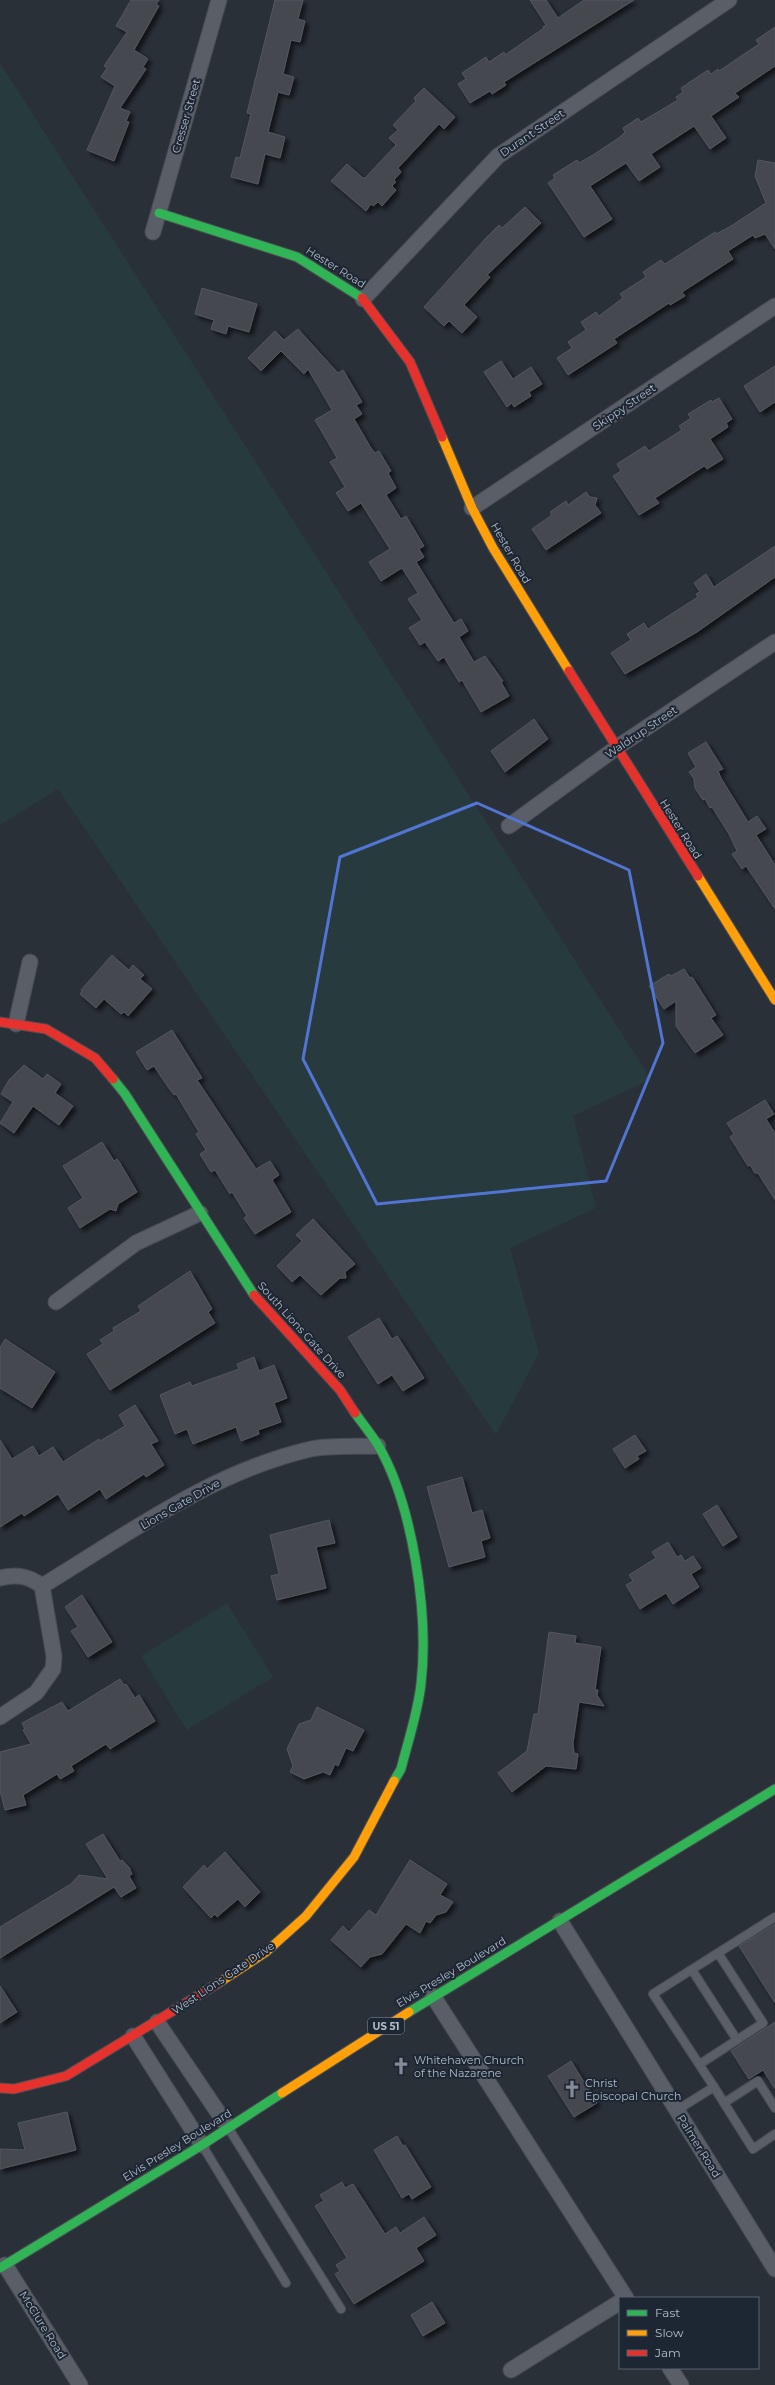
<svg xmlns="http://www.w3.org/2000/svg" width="775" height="2385" viewBox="0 0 775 2385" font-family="Montserrat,sans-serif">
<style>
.green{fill:#273a3e}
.building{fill:#444950;stroke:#52575f;filter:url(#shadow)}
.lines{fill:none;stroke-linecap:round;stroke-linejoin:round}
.lane-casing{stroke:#484c53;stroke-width:10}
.street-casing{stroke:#484c53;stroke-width:17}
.fast-casing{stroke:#484c53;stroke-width:11}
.slow-casing{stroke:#484c53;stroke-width:11}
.jam-casing{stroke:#484c53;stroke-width:11}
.lane{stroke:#5a5e66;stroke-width:8}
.street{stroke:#5a5e66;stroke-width:15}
.fast{stroke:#30b455;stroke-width:9}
.slow{stroke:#ff9f0a;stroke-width:9}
.jam{stroke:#e5322d;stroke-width:9}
.marked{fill:none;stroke:#5274d3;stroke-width:3;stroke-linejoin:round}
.labels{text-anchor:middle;stroke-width:4;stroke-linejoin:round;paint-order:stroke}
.shield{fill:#1d2633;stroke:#878f9c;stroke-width:1}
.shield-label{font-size:10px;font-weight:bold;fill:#b4bcc9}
.street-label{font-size:11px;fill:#b4bcc9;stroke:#1d2633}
.poi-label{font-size:11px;fill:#b4bcc9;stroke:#1d2633;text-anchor:start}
</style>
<defs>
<filter id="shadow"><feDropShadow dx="3.5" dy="3.5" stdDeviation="2" flood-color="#0009"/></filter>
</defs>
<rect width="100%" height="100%" fill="#2a3038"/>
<g class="green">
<path d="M0 63 651 1079 573 1116 596 1208 510 1248 539 1353 496 1435 58 789 0 825Z"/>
<path d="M227 1603 273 1677 187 1730 141 1656Z"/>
</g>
<g class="building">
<path d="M131 0H159L156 4 159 6 134 50 148 59 143 67 146 69 120 108 130 112 126 121 129 122 114 161 87 150 115 86 101 77 107 68 104 66 127 32 116 26Z"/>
<path d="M275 0H303L298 19 305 21 300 42 291 40 283 74 294 77 289 95 278 92 268 132 285 137 280 158 265 154 258 184 231 177 236 157 240 158 251 114 247 113Z"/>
<path d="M530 0H546L558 18 584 0H634L504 82 506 85 492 94 490 91 470 103 458 84 466 79 462 73 486 57 489 62 504 52 505 55 544 28 543 27 546 25Z"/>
<path d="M775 27V66L735 93 739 97 711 116 726 138 710 149 694 126 651 154 660 167 639 181 626 163 590 186 612 219 584 237 548 183 555 178 553 175 577 160 579 163 593 155 620 137 625 132 623 128 638 118 641 122 678 100 676 97 683 92 681 88 708 70 711 74 718 69 719 71 759 44 756 40Z"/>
<path d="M424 88 455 117 444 129 439 124 398 168 401 172 394 180 396 182 392 186 396 190 382 206 378 202 373 206 371 204 366 211 331 181 347 164 363 178H365L396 145 389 138 398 130 393 125 416 101 414 98Z"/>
<path d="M758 160 775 163V249L765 234 755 238 753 235 728 251 733 259 682 292 685 296 670 305 669 303 614 339 617 343 568 375 557 358 572 348 568 342 586 330 581 322 596 312 599 316 623 298 620 294 646 277 643 272 661 260 665 264 715 232 716 234 731 226 766 203 755 176Z"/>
<path d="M525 207 541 223 487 275 490 277 464 305 477 317 462 333 449 321 444 326 424 307 486 238 499 225 502 228Z"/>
<path d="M202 288 257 304 249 332 228 326 226 334 211 329 214 320 195 314Z"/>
<path d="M298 329 338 373 343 370 362 402 356 405 362 414 354 419 371 448 375 453 379 451 391 471 388 473 396 488 386 495 401 519 406 516 424 546 419 549 424 557 416 562 454 623 461 619 468 631 459 637 474 662 485 656 503 681 501 682 509 696 481 712 462 680 459 682 444 657 438 661 425 642 420 645 409 628 422 620 408 599 418 593 402 568 381 581 369 562 390 549 361 503 348 511 336 493 345 487 330 462 337 458 315 420 332 410 308 369 304 374 281 351 261 371 248 358 275 331 284 340Z"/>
<path d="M501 361 513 379 531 367 542 384 529 392 531 396 514 407 512 403 507 407 484 372Z"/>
<path d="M775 366V402L760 412 744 386Z"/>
<path d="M719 398 732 419 726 423 728 427 710 439 723 459 707 469 704 466 655 498 659 503 639 515 613 476 621 471 617 464 645 446 649 451 682 430 679 426 691 418 688 414 711 400 712 402Z"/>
<path d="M586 492 590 497 597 498 595 505 601 513 546 550 532 529 552 515 550 512 566 501 568 505Z"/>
<path d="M775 546V577L697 632 625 674 611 653 631 640 627 634 644 623 648 629 698 597 696 594 700 592 694 583 706 574 714 587Z"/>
<path d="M534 719 548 739 505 772 491 751Z"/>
<path d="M706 742 723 769 718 771 721 778 748 822 757 816 766 829 756 835 775 865V909L746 866 742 869 732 854 737 851 729 834 712 807 710 808 705 799 703 800 695 788 694 779 689 772 696 767 688 753Z"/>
<path d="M112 955 129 970 133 965 144 975 140 979 152 989 128 1016 124 1012 121 1014 104 999 96 1008 80 994 82 991 81 990Z"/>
<path d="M684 969 690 978 692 977 716 1015 711 1018 723 1035 695 1053 676 1026V1001L664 1009 649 986 669 974 671 976Z"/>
<path d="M172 1030 202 1078 197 1080 256 1169 270 1161 279 1175 272 1180 291 1212 255 1234 244 1218 247 1216 232 1192 230 1194 215 1170 211 1172 200 1154 206 1150 196 1134 199 1132 176 1094 174 1095 168 1087 154 1066 147 1070 136 1052Z"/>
<path d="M24 1065 43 1079 47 1074 61 1084 55 1093 73 1106 59 1125 33 1106 14 1133 0 1123 13 1102 1 1094 9 1080Z"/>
<path d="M765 1100 774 1114 766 1119 775 1133V1200L758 1173H755L750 1165 748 1166 730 1137 734 1134 727 1123Z"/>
<path d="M102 1142 114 1161 117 1159 120 1163 137 1192 118 1204 116 1211 110 1209 80 1228 68 1208 83 1198 63 1166Z"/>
<path d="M313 1219 355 1264 345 1272 346 1278H340L321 1295 300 1275 292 1282 277 1266 302 1241 296 1235Z"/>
<path d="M190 1271 212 1309 208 1312 215 1323 110 1390 87 1354 103 1344 100 1340 114 1331 113 1328 141 1311 138 1306Z"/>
<path d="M379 1318 392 1339 397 1336 424 1378 403 1391 392 1375 378 1384 348 1337Z"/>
<path d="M5 1339 55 1372 32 1408 0 1388V1348Z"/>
<path d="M254 1357 259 1371 274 1365 287 1398 274 1403 281 1422 258 1430 259 1434 241 1441 236 1427 193 1444 187 1429 175 1434 160 1395 190 1382 192 1386 239 1369 237 1364Z"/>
<path d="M135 1405 158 1441 151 1444 164 1465 146 1477 144 1474 106 1499 100 1489 68 1510 58 1494 24 1516 22 1513 0 1527V1440L12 1459 33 1446 39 1456 53 1447 63 1462 99 1439 100 1441 125 1426 119 1415Z"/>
<path d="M635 1435 646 1451 637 1456 639 1459 625 1468 613 1449Z"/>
<path d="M462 1477 472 1513 482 1510 490 1538 481 1541 485 1557 449 1567 427 1487Z"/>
<path d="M717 1505 737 1537 723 1546 703 1514Z"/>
<path d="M329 1520 335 1543 316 1547 326 1588 277 1600 271 1576 279 1574 270 1535Z"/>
<path d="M668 1542 677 1557 681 1555 685 1561 693 1556 701 1568 691 1574 699 1587 673 1604 666 1593 640 1609 626 1585 633 1581 629 1575 656 1558 652 1552Z"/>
<path d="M82 1595 112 1642 88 1657 71 1631 78 1627 65 1607Z"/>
<path d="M549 1632 576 1636 575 1643 601 1647 595 1690H598L597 1695 604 1706 579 1702 573 1743 574 1753 578 1754 576 1769 546 1766 512 1792 498 1773 527 1751 534 1714H538Z"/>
<path d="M120 1679 124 1685 126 1684 135 1698 139 1695 155 1721 110 1749 106 1744 71 1766 74 1771 60 1779 57 1774 23 1795 26 1805 5 1810 0 1790V1752L31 1744 23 1730 25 1729 22 1723 62 1702 68 1711Z"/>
<path d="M317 1707 364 1730 353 1751 346 1748 338 1766 335 1764 330 1775 323 1772 304 1779 290 1772 293 1766 287 1749 299 1724 311 1720Z"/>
<path d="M103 1834 120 1861 122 1860 129 1867 132 1874 129 1876 136 1888 121 1897 114 1887 0 1958V1927L71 1884 79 1875 108 1879 86 1844Z"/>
<path d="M225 1852 260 1892 245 1907 238 1899 217 1917 215 1914 211 1918 183 1887 204 1865 207 1869Z"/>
<path d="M410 1860 447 1884 440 1895 453 1902 446 1912 436 1915 430 1923 426 1921 420 1933 406 1924 382 1954 370 1957 361 1967 331 1940 343 1926 349 1932 369 1910 376 1915Z"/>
<path d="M775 1924V2003L739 1946Z"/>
<path d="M0 1986 17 2012 0 2023Z"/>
<path d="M775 2022V2089L763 2070 749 2079 731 2051Z"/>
<path d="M571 2061 597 2103 574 2117 548 2076Z"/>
<path d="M67 2112 76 2150 0 2169V2149L25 2150 18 2123Z"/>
<path d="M397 2136 403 2146 405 2145 431 2187 412 2199 409 2194 402 2198 374 2150Z"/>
<path d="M342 2182 345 2188 353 2184 385 2234 396 2227 400 2233 424 2217 436 2235 416 2248 424 2261 354 2304 335 2274 340 2271 336 2265 347 2258 315 2206 324 2201 320 2195Z"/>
<path d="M432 2302 445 2323 423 2336 411 2315Z"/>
</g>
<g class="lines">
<g class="lane-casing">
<g id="lane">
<path d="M692 1970 737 2040"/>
<path d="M700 2064 763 2023 718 1953"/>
<path d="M714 2087 753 2149 775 2134"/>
<path d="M724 2103 758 2081 775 2108"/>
<path d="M677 2110 714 2087 653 1994 775 1917"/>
<path d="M229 2129 341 2309"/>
<path d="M202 2145 286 2283"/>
</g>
</g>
<g class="street-casing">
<g id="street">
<path d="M153 232 219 0"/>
<path d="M363 299 498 156 729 0"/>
<path d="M472 508 775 306"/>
<path d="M509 826 616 748 775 642"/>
<path d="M16 1024 30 962"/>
<path d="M56 1302 136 1243 200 1213"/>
<path d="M0 1578C17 1574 29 1576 42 1586L54 1656 53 1669 36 1693 0 1717"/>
<path d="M42 1586C128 1534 211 1472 311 1449 332 1445 356 1447 378 1446"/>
<path d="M560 1921 775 2269"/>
<path d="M433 1996 626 2298"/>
<path d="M157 2022 228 2127"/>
<path d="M133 2036 202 2145"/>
<path d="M5 2265 80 2385"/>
<path d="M670 2368 681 2385"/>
<path d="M511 2370 620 2302"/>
</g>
</g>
<g class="fast-casing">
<g id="fast">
<path d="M159 213 297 257 362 298"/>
<path d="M113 1079 125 1094 254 1295"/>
<path d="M355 1413C363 1424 371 1434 378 1445 413 1505 429 1615 421 1684 418 1712 408 1741 401 1769L394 1781"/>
<path d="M409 2012 775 1789"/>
<path d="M0 2268 202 2145 282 2093"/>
</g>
</g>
<g class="slow-casing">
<g id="slow">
<path d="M442 437 472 508 493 548 569 671"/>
<path d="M698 876 775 1000"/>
<path d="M217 1984 266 1952 306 1916 354 1857 394 1781"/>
<path d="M282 2093 409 2012"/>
</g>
</g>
<g class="jam-casing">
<g id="jam">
<path d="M362 298 410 362 442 437"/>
<path d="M569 671 698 876"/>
<path d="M0 1022 46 1029 95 1058 113 1079"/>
<path d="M254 1295 340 1390 355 1413"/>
<path d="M0 2088 14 2089 66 2076 217 1984"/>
</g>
</g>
<use href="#lane" class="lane"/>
<use href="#street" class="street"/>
<use href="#fast" class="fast"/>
<use href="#slow" class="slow"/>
<use href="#jam" class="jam"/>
</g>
<path class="marked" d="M477 803 629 870 663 1043 606 1181 377 1204 303 1059 340 857Z"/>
<defs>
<g id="church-bare" transform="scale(1.38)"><path d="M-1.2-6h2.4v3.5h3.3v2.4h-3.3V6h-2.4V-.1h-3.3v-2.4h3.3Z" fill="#848b96" stroke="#1d2633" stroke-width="2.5" paint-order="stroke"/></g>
</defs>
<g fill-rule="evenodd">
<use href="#church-bare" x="401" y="2066"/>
<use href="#church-bare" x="572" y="2089"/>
</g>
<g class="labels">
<rect class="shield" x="368" y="2018" width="36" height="16" rx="3"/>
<g class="shield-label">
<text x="386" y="2030">US 51</text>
</g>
<g class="street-label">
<text transform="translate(186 116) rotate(-74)" y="4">Cresser Street</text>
<text transform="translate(532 133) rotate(-34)" y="4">Durant Street</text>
<text transform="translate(336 267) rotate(32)" y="4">Hester Road</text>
<text transform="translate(624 407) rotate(-34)" y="4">Skippy Street</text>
<text transform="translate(511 553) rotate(60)" y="4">Hester Road</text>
<text transform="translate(641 732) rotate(-34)" y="4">Waldrup Street</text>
<text transform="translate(681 829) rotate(58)" y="4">Hester Road</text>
<text transform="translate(302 1330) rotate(48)" y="4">South Lions Gate Drive</text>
<text transform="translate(180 1504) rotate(-30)" y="4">Lions Gate Drive</text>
<text transform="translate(451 1972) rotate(-31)" y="4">Elvis Presley Boulevard</text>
<text transform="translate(223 1978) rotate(-34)" y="4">West Lions Gate Drive</text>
<text transform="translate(177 2145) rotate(-32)" y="4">Elvis Presley Boulevard</text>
<text transform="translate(699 2146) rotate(58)" y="4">Palmer Road</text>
<text transform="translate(43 2325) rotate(58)" y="4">McClure Road</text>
</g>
<g class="poi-label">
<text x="414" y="2064">Whitehaven Church<tspan x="414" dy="13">of the Nazarene</tspan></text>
<text x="585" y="2087">Christ<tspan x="585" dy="13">Episcopal Church</tspan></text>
</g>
</g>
<rect x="619" y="2297" width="140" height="72" fill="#1d2633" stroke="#59626f"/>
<rect x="627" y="2310" width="20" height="6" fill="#30b455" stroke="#59626f"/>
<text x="655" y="2317" font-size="12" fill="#b4bcc9">Fast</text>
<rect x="627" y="2330" width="20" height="6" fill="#ff9f0a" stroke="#59626f"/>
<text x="655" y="2337" font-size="12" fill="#b4bcc9">Slow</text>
<rect x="627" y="2350" width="20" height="6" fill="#e5322d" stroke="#59626f"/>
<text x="655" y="2357" font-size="12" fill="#b4bcc9">Jam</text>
</svg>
